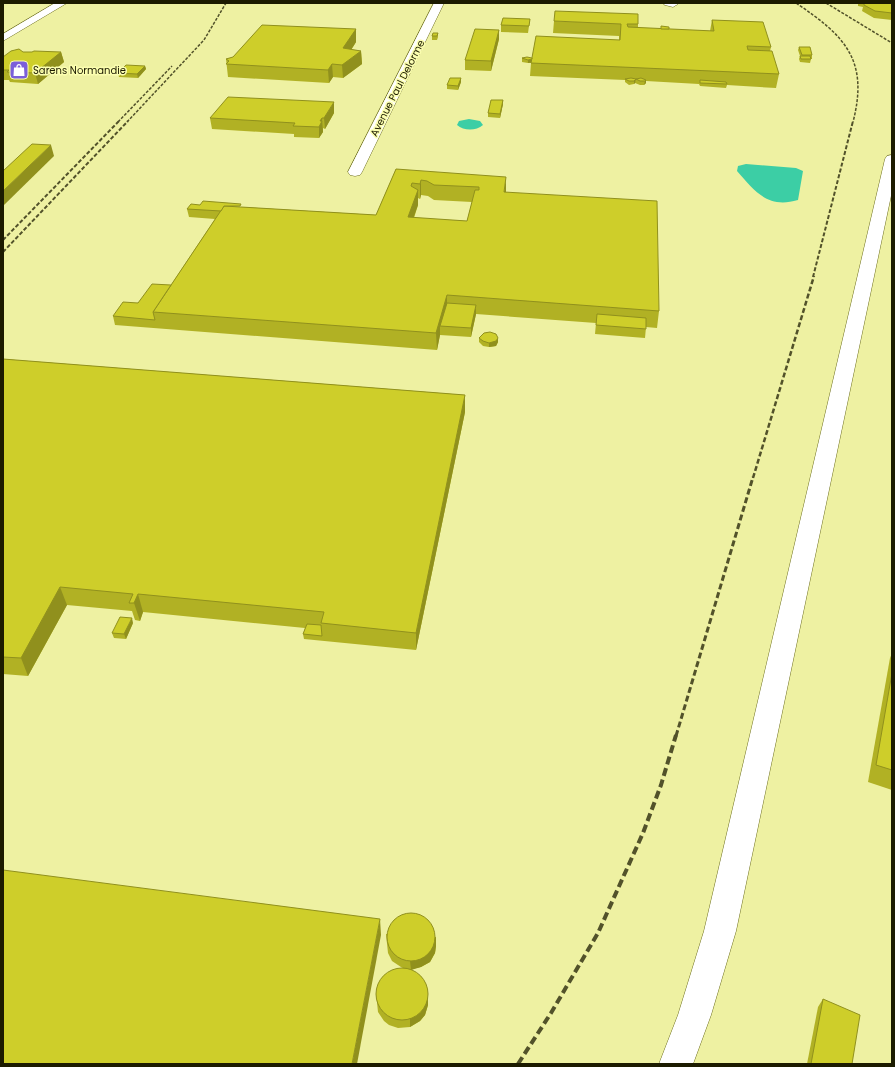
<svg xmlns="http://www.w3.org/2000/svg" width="895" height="1067" viewBox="0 0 895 1067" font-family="Poppins,sans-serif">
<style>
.water{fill:#3ccea5}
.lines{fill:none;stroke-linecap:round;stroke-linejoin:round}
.minor-casing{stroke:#6d6e1f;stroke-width:1}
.minor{fill:#fff;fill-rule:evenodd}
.rail-far4{stroke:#52522a;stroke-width:1.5;stroke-dasharray:3 1.5;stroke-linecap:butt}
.rail-far3{stroke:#52522a;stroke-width:2;stroke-dasharray:4 2;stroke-linecap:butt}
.rail-far2{stroke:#52522a;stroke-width:2.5;stroke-dasharray:5 2.5;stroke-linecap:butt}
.rail-far1{stroke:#52522a;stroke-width:3;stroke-dasharray:6 3;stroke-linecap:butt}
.rail{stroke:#52522a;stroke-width:4;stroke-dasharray:8 4;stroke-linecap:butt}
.wall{fill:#b1b124;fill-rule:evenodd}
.shaded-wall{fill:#90901d}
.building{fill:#cece2a;stroke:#90901d;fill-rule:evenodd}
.labels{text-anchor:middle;stroke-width:3;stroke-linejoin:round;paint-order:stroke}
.far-poi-label{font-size:10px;fill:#1c1b00;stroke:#fbfeaf;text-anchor:start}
.far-street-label{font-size:10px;fill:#1c1b00;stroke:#fbfeaf}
</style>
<rect width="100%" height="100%" fill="#eef1a2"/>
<g class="water">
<path d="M469 119 480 121 483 125C476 131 464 131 457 125L459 121Z"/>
<path d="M746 164 796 168 803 171 798 200C767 209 755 191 737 171L738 166Z"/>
</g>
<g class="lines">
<g class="minor-casing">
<g id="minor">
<path d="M55 3H67L3 41V34Z"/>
<path d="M434 3H444L362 172 360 175 355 176 350 175 348 172Z"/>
<path d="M663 3H677L678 4 673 7 665 5Z"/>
<path d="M892 155V191L736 931 711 1015 693 1064H659L678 1015 704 931 885 159 887 156Z"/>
</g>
</g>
<use href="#minor" class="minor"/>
<g class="rail-far4">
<path d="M796 3C845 36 869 60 853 122"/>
<path d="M826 3 892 43"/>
<path d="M118 122 172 66"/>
<path d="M127 122 204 40 226 3"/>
</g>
<g class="rail-far3">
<path d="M3 240 119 121"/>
<path d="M3 252 128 121"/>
<path d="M813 277 853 121"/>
</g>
<path class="rail-far2" d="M753 478 814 276"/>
<path class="rail-far1" d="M676 736 753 477"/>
<path class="rail" d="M518 1064 551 1013 598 933 643 833 661 785 676 735"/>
</g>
<g class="wall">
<path d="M858 3H892V20L874 18 862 11 863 7 858 6Z"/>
<path d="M530 19 528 33 501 32V25Z"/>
<path d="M712 20 771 47 770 51 779 74 776 88 727 85 726 88 700 86 699 84 646 81V83L644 85H640L635 83 634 84 629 85 625 82V80L530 76 531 63H528L522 62V58H532L619 40V36L553 33 554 21 638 24V28L661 29V26L669 29 710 31Z"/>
<path d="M356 29V42L351 50 361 51 362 64 343 78 333 77 329 83 228 77 226 59Z"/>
<path d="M499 30V39L491 71 465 70V60Z"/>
<path d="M438 33V37L437 40H432V36Z"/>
<path d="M799 47 812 55V59H811L810 63 800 62 799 59 800 56 798 50Z"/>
<path d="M32 52H61L64 62 38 84 10 82 9 80H3V57Z"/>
<path d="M145 66 146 69 138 78 119 77 118 73Z"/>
<path d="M461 78V82L458 90 447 89V85Z"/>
<path d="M503 100V104L500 118 488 117V113Z"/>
<path d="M334 113 325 129 323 128V132L319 138 294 137V134L212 129 210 118Z"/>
<path d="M396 169 506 192 659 311 657 328 646 327 645 338 595 334 596 323 476 314 471 337 440 335 437 350 115 325 113 316 171 285 215 219 189 217 187 209 242 207 376 215ZM421 195 428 196 434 200 472 202 467 221 414 218 418 205V198L420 199Z"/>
<path d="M479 338 498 342 496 346 489 347 483 346 479 342Z"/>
<path d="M3 359 465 395V412L416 650 304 639 303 634 305 628 143 612 140 621 135 620 132 611 67 605 28 676 3 674Z"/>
<path d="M133 623 126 639 114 638 112 633Z"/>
<path d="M892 653V790L868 782 890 658Z"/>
<path d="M386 934 436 937V946L435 953 430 962 421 967 412 969 428 1005 425 1015 420 1021 410 1027 398 1028 389 1025 384 1021 378 1012 376 993 403 968 401 967 392 961 388 953Z"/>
<path d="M823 999 852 1064H807L818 1007Z"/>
</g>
<g class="shaded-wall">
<path d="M356 29V42L344 61 343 48Z"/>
<path d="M499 30V39L491 71V61Z"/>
<path d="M361 51 362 64 343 78 342 65Z"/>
<path d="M61 52 64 62 38 84 35 73Z"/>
<path d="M534 59V62L528 63V60Z"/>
<path d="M332 64 333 77 329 83 328 70Z"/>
<path d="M145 66 146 69 138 78 137 74Z"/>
<path d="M461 78V82L458 90V86Z"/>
<path d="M636 79 635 83 634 84V81Z"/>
<path d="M646 80V83L644 85 645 81Z"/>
<path d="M503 100V104L500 118V114Z"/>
<path d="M334 102V113L325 129 324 118Z"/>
<path d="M322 118 323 132 319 138V127L320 121Z"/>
<path d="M51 145 54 156 3 206V191Z"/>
<path d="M506 177V192L503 207 504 192Z"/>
<path d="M421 180V195L420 199V184Z"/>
<path d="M418 190V205L408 233V217Z"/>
<path d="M447 295V312L440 326V335L437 350 436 333Z"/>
<path d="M476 305V314L471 337V328Z"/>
<path d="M498 338V342L496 346 489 347V343Z"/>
<path d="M465 395V412L416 650V633Z"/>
<path d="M60 587 67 605 28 676 21 658Z"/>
<path d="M138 594 143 612 140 621 134 603Z"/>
<path d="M132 618 133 623 126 639 124 634Z"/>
<path d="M380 919 381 935 357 1064H352Z"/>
<path d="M436 937V946L435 953 430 962 421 967 411 970 410 961Z"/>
<path d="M428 997V1005L425 1015 420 1021 410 1027V1019Z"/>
</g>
<g class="building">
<path d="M864 3H892V13L875 11 864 5Z"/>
<path d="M555 11 638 14V24H627L628 27 714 31 712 20 763 22 771 47 747 46 748 50 772 51 779 74 531 63 536 36 620 40 621 24 554 21Z"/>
<path d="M503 18 530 19 529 26 501 25Z"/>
<path d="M262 25 356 29 343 48 361 51 342 65 332 64 328 70 226 64 229 61 226 59 233 57Z"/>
<path d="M661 26 669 27V29H661Z"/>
<path d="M475 29 499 30 491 61 465 60Z"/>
<path d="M433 33H438L437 36H432Z"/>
<path d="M799 47H810L812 55H802Z"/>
<path d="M19 49 23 52H32L34 51 61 52 35 73 7 72 9 70H3V57L11 51Z"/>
<path d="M800 56H810L811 59H801Z"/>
<path d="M527 57 532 58V59L528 60 522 58Z"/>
<path d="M126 65 145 66 137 74 118 73Z"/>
<path d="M450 78H461L458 86 447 85Z"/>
<path d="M631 78 636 79 634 81H629L625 79Z"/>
<path d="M641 78 646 80 645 81H640L636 79Z"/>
<path d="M700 80 726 82 727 84 700 83Z"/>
<path d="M228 97 334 102 324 118H322L320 121H322L319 127 293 126 295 123 210 118Z"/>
<path d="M491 100H503L500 114 488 113Z"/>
<path d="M32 144 51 145 3 191V171Z"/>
<path d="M396 169 506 177 504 192 657 201 659 311 447 295 436 333 153 312 224 206 376 215ZM421 180 427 181 434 185 479 187V190H475L467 221 408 217 418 190 411 186 412 183 420 184Z"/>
<path d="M203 201 241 204 240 206H224L221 211 187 209 191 204 200 205Z"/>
<path d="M152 284 171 285 153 312 155 320 113 316 123 302 138 303Z"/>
<path d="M447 303 476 305 471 328 440 326Z"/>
<path d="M597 314 646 318V329L596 325Z"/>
<path d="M490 332 496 334 498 338 496 341 489 343 483 341 479 338 484 333Z"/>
<path d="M3 359 465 395 416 633 321 623 324 612 138 594 134 603H129L133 594 60 587 21 658 3 657Z"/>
<path d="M120 617 132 618 124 634 112 633Z"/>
<path d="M307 624 321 625 322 636 303 634Z"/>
<path d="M892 673V770L876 765Z"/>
<path d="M3 870 380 919 352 1064H3Z"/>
<circle cx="411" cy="937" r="24"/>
<circle cx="402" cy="994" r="26"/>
<path d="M823 999 860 1015 852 1064H811Z"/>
</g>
<defs>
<g id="shop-square" transform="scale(1)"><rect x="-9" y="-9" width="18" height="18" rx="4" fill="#7b5fda" stroke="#fbfeaf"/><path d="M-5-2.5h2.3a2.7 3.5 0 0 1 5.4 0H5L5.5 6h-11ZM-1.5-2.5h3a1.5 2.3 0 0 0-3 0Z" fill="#fff"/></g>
</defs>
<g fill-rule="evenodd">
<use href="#shop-square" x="19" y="70"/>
</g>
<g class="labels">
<g class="far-poi-label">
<text x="33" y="74">Sarens Normandie</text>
</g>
<g class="far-street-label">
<text transform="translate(397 88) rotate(-63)" y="4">Avenue Paul Delorme</text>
</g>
</g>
<rect width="895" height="1067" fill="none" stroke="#1c1b00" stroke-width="8"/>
</svg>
